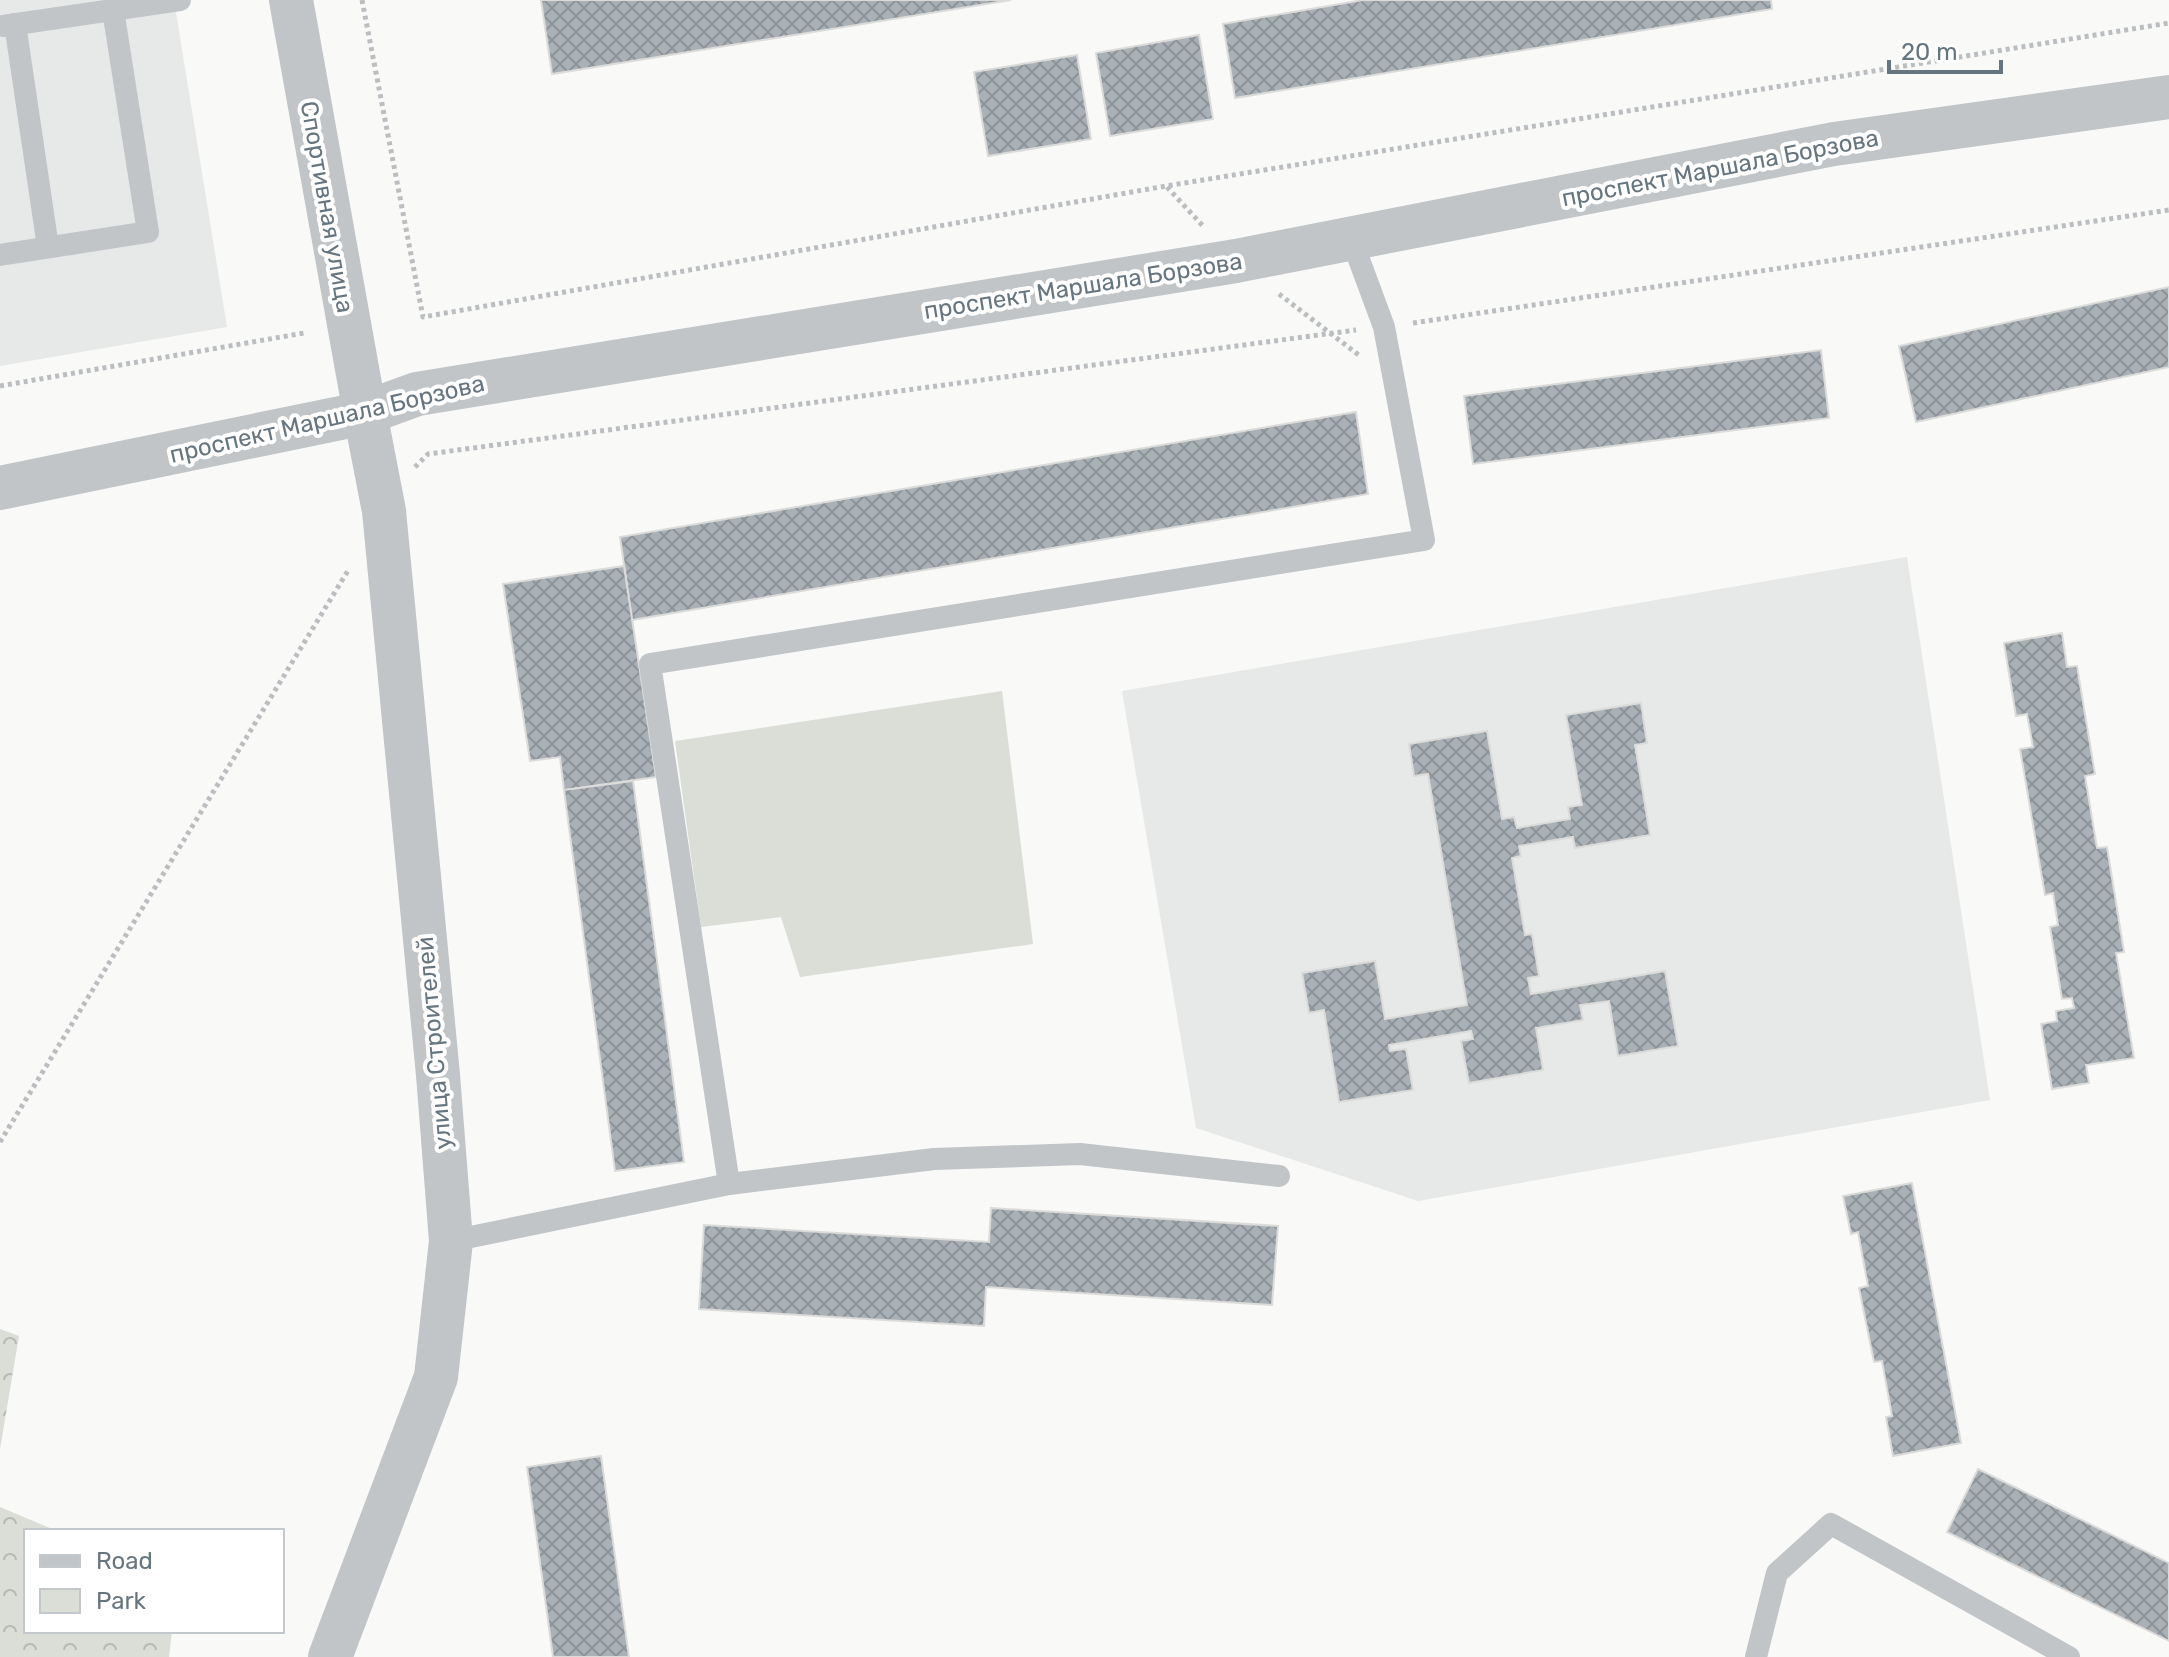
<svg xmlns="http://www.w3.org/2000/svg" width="2169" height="1657" viewBox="0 0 2169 1657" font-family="Rubik,sans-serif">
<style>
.built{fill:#e7e8e8}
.green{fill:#daded7}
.forest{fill:url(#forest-crowns)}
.building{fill:url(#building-cross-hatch);stroke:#dbdbda;stroke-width:2}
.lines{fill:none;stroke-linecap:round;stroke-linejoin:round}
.path{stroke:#bbbec0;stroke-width:5;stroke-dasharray:4 4;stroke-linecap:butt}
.service{stroke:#c1c5c8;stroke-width:22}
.minor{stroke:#c1c5c8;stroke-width:44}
.tertiary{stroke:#c1c5c8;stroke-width:44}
.labels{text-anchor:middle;stroke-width:8;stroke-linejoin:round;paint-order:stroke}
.street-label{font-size:24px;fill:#667680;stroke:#fff}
</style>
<defs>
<pattern id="forest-crowns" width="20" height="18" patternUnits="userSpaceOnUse" patternTransform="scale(2)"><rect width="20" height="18" fill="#daded7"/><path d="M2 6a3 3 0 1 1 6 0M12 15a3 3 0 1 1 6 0" fill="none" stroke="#b5b9b4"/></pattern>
<pattern id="building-cross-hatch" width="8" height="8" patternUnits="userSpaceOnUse" patternTransform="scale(2)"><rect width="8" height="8" fill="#a9b0b6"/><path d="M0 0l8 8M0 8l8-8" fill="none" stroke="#8d9499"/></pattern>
</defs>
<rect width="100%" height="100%" fill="#f9f9f8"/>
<g class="built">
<path d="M0 0H174L227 327 0 366Z"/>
<path d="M1907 557 1990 1100 1418 1201 1196 1128 1122 691Z"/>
</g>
<path class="green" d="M1002 691 1033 944 800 977 781 917 701 927 675 741Z"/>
<g class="forest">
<path d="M0 1329 19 1336 0 1449Z"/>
<path d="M0 1507 57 1531H26V1631H172L169 1657H0Z"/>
</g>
<g class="building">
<path d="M541 0H1011L552 74Z"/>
<path d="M1363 0H1771L1772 9 1235 98 1223 24Z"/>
<path d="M1199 35 1213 119 1110 136 1096 53Z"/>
<path d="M1077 55 1091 139 988 156 974 72Z"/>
<path d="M2169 287V367L1916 422 1899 346Z"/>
<path d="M1821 350 1829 418 1473 464 1464 396Z"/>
<path d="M1356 412 1368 494 632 620 620 537Z"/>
<path d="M624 566 656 777 564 790 560 757 530 761 503 584Z"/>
<path d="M2062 633 2067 667 2077 666 2095 774 2085 776 2097 848 2107 847 2124 952 2116 953 2134 1058 2086 1065 2089 1083 2052 1089 2041 1024 2057 1021 2056 1011 2074 1008 2072 998 2062 999 2050 927 2058 925 2053 893 2045 895 2020 749 2033 747 2027 714 2016 716 2004 643Z"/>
<path d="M1641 703 1647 743 1635 745 1650 835 1575 848 1573 837 1519 846 1521 856 1512 858 1525 935 1532 934 1539 976 1528 978 1531 994 1665 971 1678 1046 1618 1056 1609 1001 1580 1005 1583 1020 1536 1028 1543 1070 1469 1083 1461 1041 1473 1039 1471 1031 1389 1045 1390 1051 1406 1049 1413 1090 1339 1102 1324 1010 1309 1013 1302 973 1375 961 1385 1019 1467 1005 1428 774 1414 776 1409 744 1487 731 1502 819 1514 817 1517 828 1570 819 1568 807 1582 805 1566 715Z"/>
<path d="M633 781 684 1162 615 1171 564 790Z"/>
<path d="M1912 1183 1961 1443 1893 1456 1886 1417 1892 1416 1882 1361 1874 1362 1859 1288 1868 1286 1858 1232 1851 1234 1843 1196Z"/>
<path d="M991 1208 1278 1226 1272 1305 986 1287 984 1326 699 1309 704 1225 989 1242Z"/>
<path d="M601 1456 629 1657H553L527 1467Z"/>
<path d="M1978 1469 2169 1563V1641L1947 1532Z"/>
</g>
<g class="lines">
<g class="path">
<path d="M362 0 423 317 1166 186 2169 23"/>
<path d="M1167 187 1203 226"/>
<path d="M1279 294 1360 356"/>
<path d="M1413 323 2169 210"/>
<path d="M0 386 304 333"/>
<path d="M415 467 428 454 1356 330"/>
<path d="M0 1142 349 569"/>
</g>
<g class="service">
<path d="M15 24 48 247"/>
<path d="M3 26 180 0"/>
<path d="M0 255 148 232 113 10"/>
<path d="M729 1184 650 664 1424 540 1384 327 1351 238"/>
<path d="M451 1241 729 1184 934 1159 1080 1154 1279 1176"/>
<path d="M1756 1657 1777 1573 1831 1524 2069 1657"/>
</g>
<path class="minor" d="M0 488 365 413 384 511 438 1075 451 1241 436 1377 330 1657"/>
<path class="tertiary" d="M291 0 365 413 417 394 1236 261 1834 144 2169 97"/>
</g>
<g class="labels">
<g class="street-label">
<text transform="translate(1720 168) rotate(-11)" y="8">проспект Маршала Борзова</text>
<text transform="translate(327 207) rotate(80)" y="8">Спортивная улица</text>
<text transform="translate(1083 286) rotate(-9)" y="8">проспект Маршала Борзова</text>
<text transform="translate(327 419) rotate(-13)" y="8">проспект Маршала Борзова</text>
<text transform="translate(434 1043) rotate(-95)" y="8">улица Строителей</text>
</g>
</g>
<rect x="24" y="1529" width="260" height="104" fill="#ffffff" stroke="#c2c8cc" stroke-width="2"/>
<rect x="40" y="1555" width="40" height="12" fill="#c1c5c8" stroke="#c2c8cc" stroke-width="2"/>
<text x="96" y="1569" font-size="24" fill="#667680">Road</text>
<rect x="40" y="1589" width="40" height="24" fill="#daded7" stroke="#c2c8cc" stroke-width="2"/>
<text x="96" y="1609" font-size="24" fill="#667680">Park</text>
<path d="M1889 60v12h112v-12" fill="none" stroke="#667680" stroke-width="4"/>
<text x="1901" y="60" font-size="24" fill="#667680" stroke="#ffffff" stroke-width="6" paint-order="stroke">20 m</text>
</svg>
